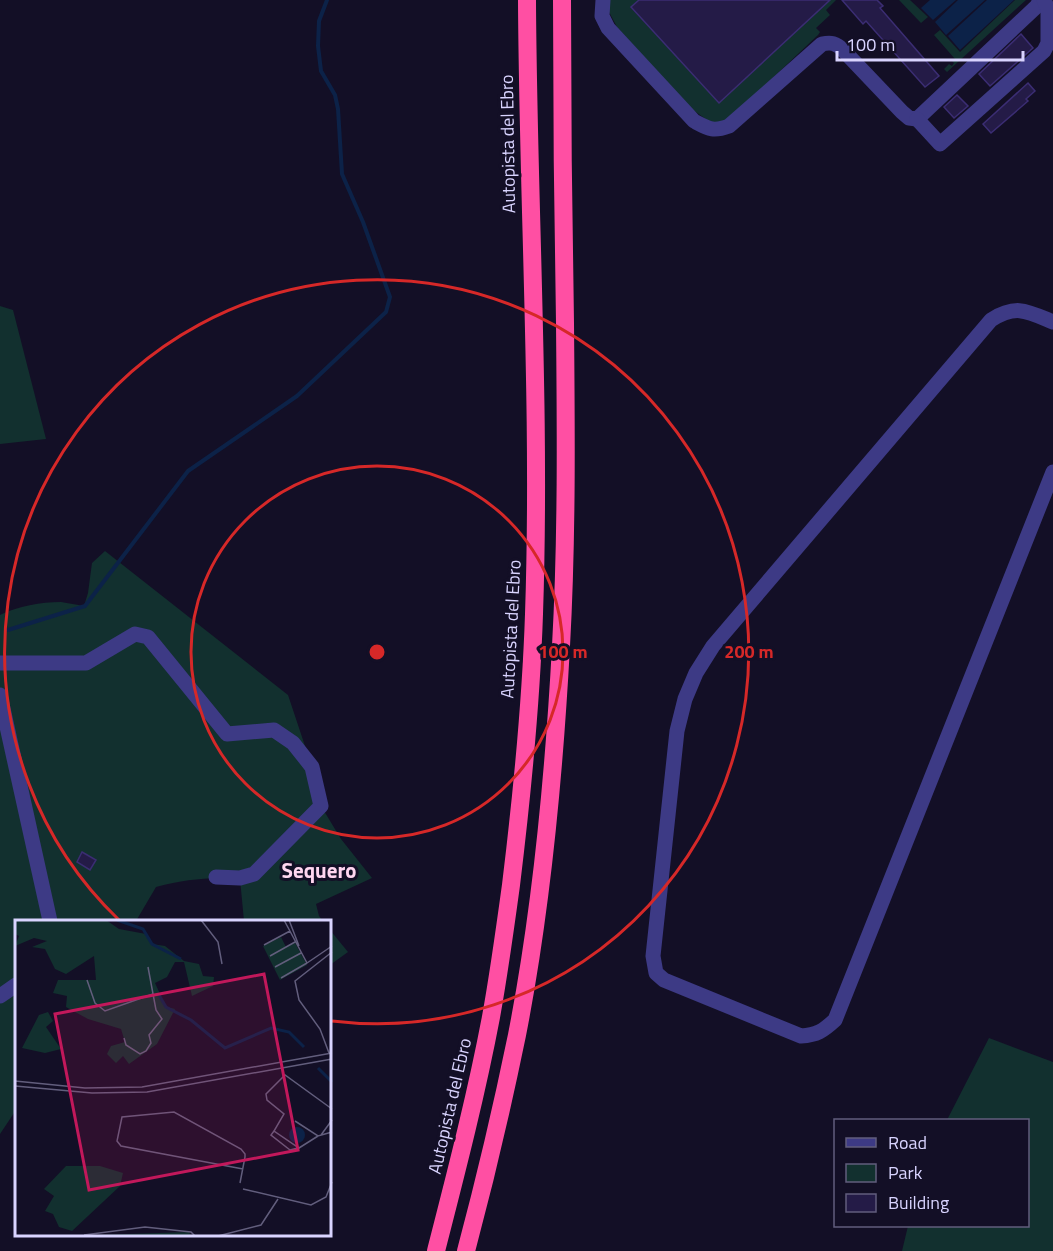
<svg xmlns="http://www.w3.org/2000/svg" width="1053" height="1251" viewBox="0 0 1053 1251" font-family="'Titillium Web',sans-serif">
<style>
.green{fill:#12302f}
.water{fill:#0c2248}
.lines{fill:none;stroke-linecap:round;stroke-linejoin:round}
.stream{stroke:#0c2248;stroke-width:4}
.building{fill:#241b47;stroke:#3b2d73;stroke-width:1.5}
.minor{stroke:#3d3a85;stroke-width:15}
.highway{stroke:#ff4fa3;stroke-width:18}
.ring{fill:none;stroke:#d62828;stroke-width:3}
.labels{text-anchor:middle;stroke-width:6;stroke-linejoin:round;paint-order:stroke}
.street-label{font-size:18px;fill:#d9d4ff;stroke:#130f26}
.quarter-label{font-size:21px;font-weight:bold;fill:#ffd6f0;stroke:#130f26}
.inset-river{fill:none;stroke:#0c2248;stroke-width:3}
.inset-road{fill:none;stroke:#625e7d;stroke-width:1.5}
.view{fill:#c2185b;fill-opacity:0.15;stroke:#c2185b;stroke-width:3}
.inset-edge{fill:none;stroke:#d9d4ff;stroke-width:3}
.centre{fill:#d62828;stroke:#130f26;stroke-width:3}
.ring-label{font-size:18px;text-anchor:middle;font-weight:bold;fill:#d62828;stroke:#130f26;stroke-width:6;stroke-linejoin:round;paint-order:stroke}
</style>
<rect width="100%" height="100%" fill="#130f26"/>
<g class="green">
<path d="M608 0H639L631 8 719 103 830 0H836L826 10 830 15 816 28 820 32 818 35 728 120 720 123 713 122 707 120 689 107 617 27 608 10Z"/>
<path d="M899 0H910L928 17 921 23Z"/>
<path d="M1015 0H1026L947 72 944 69 949 64 952 66 954 63 952 61 955 59 934 35 940 30 960 52Z"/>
<path d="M0 306 13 310 46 439 0 444Z"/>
<path d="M105 551 288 695 312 767 321 806 341 839 372 878 316 904 319 916 323 921H244L240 879C209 877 187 879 156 887L136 921H16V1110L0 1134V615C18 606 41 602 61 602 68 603 77 605 84 606L88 593 92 563Z"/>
<path d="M330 930 348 952 330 965Z"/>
<path d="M989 1038 1053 1062V1251H902L908 1226H1028V1120H947Z"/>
</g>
<g class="water">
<path d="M930 0H956L933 20 921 8Z"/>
<path d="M958 0H985L946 35 935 22Z"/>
<path d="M987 0H1014L960 50 948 36Z"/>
</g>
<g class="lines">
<path class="stream" d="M8 630 85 606 188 471 297 396 386 312 390 297 363 222 342 174 338 109 335 95 321 71 318 46 319 21 327 0"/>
</g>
<g class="building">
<path d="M639 0H830L719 103 631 7Z"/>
<path d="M842 0H877L883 6 880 8 939 76 925 87 866 21 863 24Z"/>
<path d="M1021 34 1033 48 990 86 979 74Z"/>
<path d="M1028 83 1035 91 1026 99 1028 101 991 133 983 124Z"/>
<path d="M957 95 968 106 954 118 944 107Z"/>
<path d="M82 852 96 860 90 870 77 862Z"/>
</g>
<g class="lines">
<g class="minor">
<path d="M603 0 602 16 608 28 694 121C709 129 713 132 729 126L822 44C831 42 836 43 843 50L902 112 909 118 917 119 1037 6 1040 0"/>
<path d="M917 119 940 144 1044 51 1048 43V9L1044 0"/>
<path d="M1053 322C1027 311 1016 304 991 320L713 646 696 673 685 699 677 731 653 956 656 973 664 980 801 1036C817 1035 823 1031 835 1020L1053 472"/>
<path d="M0 663H86L135 634 148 637 227 734 274 730 293 743 312 767 321 806 254 874 240 878 216 877"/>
<path d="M0 695 50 921"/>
<path d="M0 996 16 985"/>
</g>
<g class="highway">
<path d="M436 1251C456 1173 476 1096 491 1017 499 973 505 929 511 885 522 795 531 705 534 614 541 409 528 205 527 0"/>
<path d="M466 1251C485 1180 502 1108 517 1035 542 907 554 776 561 646 567 538 566 430 565 323 563 215 562 108 562 0"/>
</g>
</g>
<g class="ring">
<circle cx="377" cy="652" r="186"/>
<path d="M119 920A372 372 0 1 1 332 1021"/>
</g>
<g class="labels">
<g class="street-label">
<text transform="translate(508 144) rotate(-91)" y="6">Autopista del Ebro</text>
<text transform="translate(511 629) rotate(-87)" y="6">Autopista del Ebro</text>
<text transform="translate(450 1106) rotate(-77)" y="6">Autopista del Ebro</text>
</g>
<g class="quarter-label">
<text x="319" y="878">Sequero</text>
</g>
</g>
<g transform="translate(15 920)">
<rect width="316" height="316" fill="#130f26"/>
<path d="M0 0H91L104 9 131 14 137 24 150 26 169 41 184 44 188 56 199 57 198 66 177 76 169 42H160L152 57 140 63 151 87 160 89 142 124 114 144 108 136 101 143 92 134 96 126 110 122 106 109 73 99 51 87 52 76 38 73 43 60H81L79 36 51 54 40 49 30 29 17 27 32 21 19 18 0 26 4 16 0 14ZM266 17 271 27 280 23 292 45 265 60 248 26ZM33 92 38 101 31 107 46 129 30 133 7 128 24 95ZM51 246H85L108 253 105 266 57 311 44 307 38 294 30 291 39 276 29 269ZM174 312 176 316H82V315Z" fill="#12302f"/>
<path d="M274 215a8 8 0 1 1 16 0a8 8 0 1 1-16 0Z" fill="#0c2248"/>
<path class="inset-river" d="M102 0 128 9 137 24 166 39M144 75 151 87 176 100 210 128 256 108 274 112 289 127M303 148 317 162"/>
<path class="inset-road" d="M186 0 203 22 207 44M269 0 292 43 317 26M274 0 284 26M249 25 275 11M255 36 280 22M260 47 286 33M266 58 292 43M72 60 80 83 90 91 138 74M109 118 111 125 125 134 131 131 136 123 134 115 147 99 141 90 133 47M314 133 305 109 284 80 280 61 317 32M0 161 70 168 127 167 317 133M0 166 77 173 132 172 317 139M280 201 303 216 317 212M259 211 256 215 275 230 283 228M306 215 317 200M303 216 284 228 259 211 269 194 252 180 251 174 270 155 317 189M225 263 230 237V234L226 229 159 192 107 197 102 221 106 226 228 249M228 269 296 285 311 277 317 262M69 315 130 307 176 312 180 316M203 316 246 305 263 279"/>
<path class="view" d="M249 54 283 230 74 270 40 94Z"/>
<rect width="316" height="316" class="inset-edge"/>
</g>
<circle cx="377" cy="652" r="9" class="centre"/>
<g class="ring-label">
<text x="563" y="658">100 m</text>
<text x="749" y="658">200 m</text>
</g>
<rect x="834" y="1119" width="195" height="108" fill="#130f26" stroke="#625e7d" stroke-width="1.5"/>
<rect x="846" y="1138" width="30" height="9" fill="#3d3a85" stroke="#625e7d" stroke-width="1.5"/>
<text x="888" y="1149" font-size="18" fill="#d9d4ff">Road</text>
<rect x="846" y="1164" width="30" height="18" fill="#12302f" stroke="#625e7d" stroke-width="1.5"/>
<text x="888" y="1179" font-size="18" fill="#d9d4ff">Park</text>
<rect x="846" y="1194" width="30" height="18" fill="#241b47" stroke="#625e7d" stroke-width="1.5"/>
<text x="888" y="1209" font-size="18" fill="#d9d4ff">Building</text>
<path d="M837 51v9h186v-9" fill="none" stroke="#d9d4ff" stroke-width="3"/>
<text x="846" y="51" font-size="18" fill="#d9d4ff" stroke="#130f26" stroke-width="4.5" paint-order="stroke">100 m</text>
</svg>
